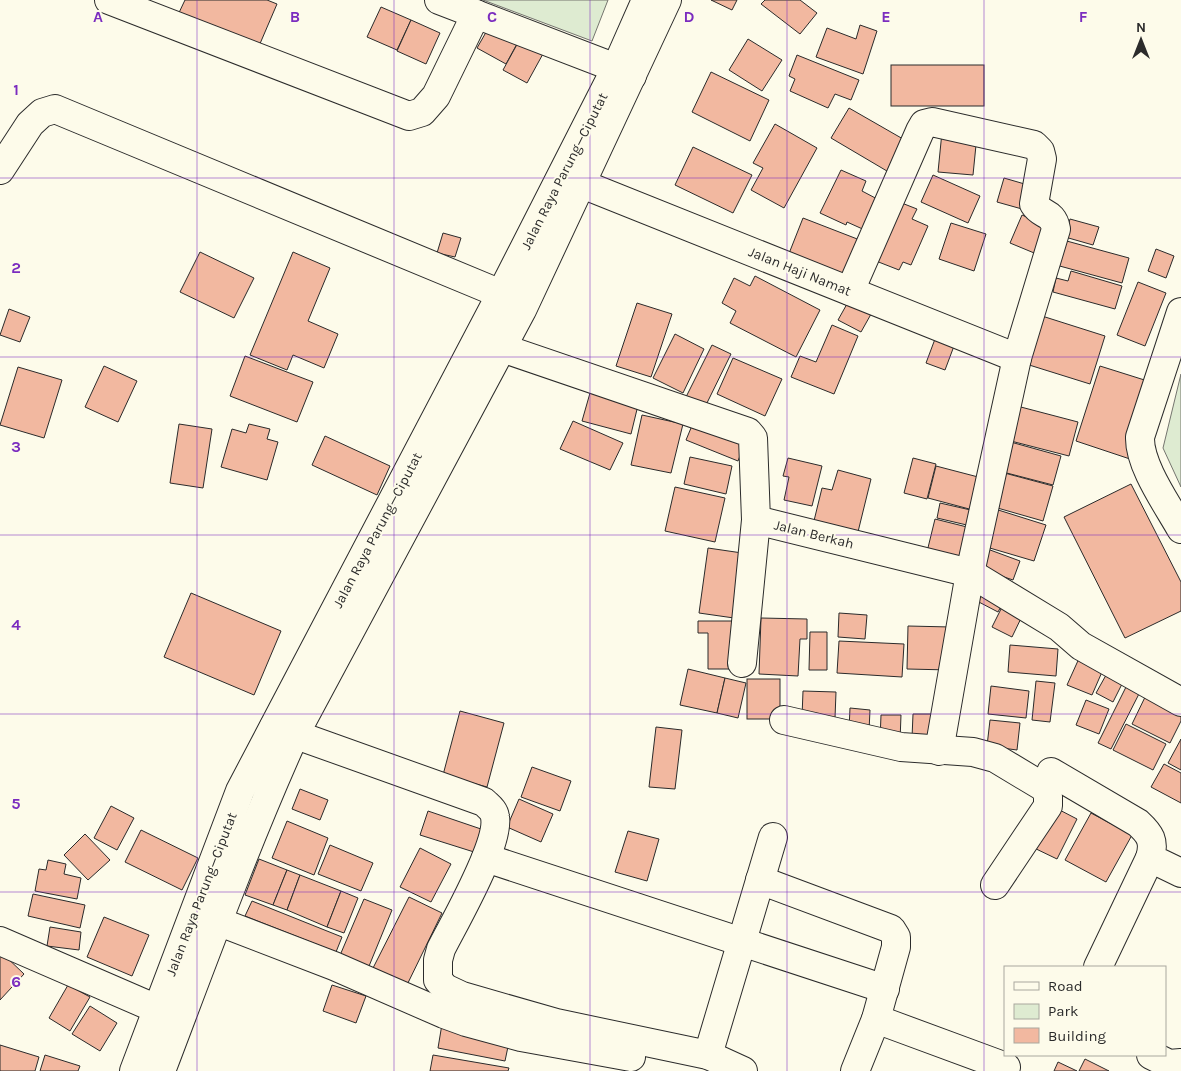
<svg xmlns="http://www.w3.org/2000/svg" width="1181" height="1071" viewBox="0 0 1181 1071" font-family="Karla,sans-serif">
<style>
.green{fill:#deebd1;stroke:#74746e}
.building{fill:#f2b8a0;stroke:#2b2b2b}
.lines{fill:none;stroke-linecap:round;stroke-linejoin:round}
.minor-casing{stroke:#2b2b2b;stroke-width:30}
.highway-casing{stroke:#2b2b2b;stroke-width:30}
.minor{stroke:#fdfbea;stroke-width:28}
.highway{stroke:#fdfbea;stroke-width:28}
.grid{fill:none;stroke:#7b2cbf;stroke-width:1;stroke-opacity:0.55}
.labels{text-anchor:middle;stroke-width:4;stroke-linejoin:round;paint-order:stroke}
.street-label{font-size:14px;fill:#2b2b2b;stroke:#fdfbea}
.grid-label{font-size:16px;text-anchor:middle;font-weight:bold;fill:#7b2cbf;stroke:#fdfbea;stroke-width:4;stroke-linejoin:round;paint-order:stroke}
</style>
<rect width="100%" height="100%" fill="#fdfbea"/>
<g class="green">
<path d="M483 0H608L592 41Z"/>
<path d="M1181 374V487L1163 448Z"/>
</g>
<g class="building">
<path d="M185 0H267L277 4 256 53 176 19Z"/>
<path d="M711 0H737L732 10Z"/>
<path d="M765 0H800L817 13 800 34 761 4Z"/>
<path d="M381 7 411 20 397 50 367 37Z"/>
<path d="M411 20 440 33 426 64 397 51Z"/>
<path d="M860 25 877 31 863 74 816 57 827 28 856 39Z"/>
<path d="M489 27 518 42 506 64 477 48Z"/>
<path d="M520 39 544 52 527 83 503 70Z"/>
<path d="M748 39 782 60 762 91 729 70Z"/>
<path d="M797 55 859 80 851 100 835 94 828 108 790 91 795 79 789 76Z"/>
<rect x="891" y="65" width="93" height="41"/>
<path d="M711 72 769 100 750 141 692 112Z"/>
<path d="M849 108 910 143 892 174 831 138Z"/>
<path d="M775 124 817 148 784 208 751 190 763 168 753 163Z"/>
<path d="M942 132 977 135 973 175 938 172Z"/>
<path d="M693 147 752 175 733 213 675 185Z"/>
<path d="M841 170 866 181 862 191 881 201 867 231 847 222 846 225 820 213Z"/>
<path d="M933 175 980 196 968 223 921 202Z"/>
<path d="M1004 178 1028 185 1022 209 997 202Z"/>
<path d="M894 200 917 209 912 219 928 226 911 265 903 262 899 270 876 261Z"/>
<path d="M1022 215 1050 227 1039 255 1010 243Z"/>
<path d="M803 218 865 242 850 281 788 256Z"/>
<path d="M1070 219 1099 227 1093 245 1065 237Z"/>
<path d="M951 223 986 234 974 271 939 259Z"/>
<path d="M443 233 461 238 455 257 437 253Z"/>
<path d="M1063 240 1129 258 1122 283 1056 265Z"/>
<path d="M1156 249 1174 256 1166 278 1148 271Z"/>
<path d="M200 252 254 278 234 318 180 292Z"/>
<path d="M293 252 330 268 308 321 338 334 324 368 293 355 287 370 250 355Z"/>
<path d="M1071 271 1122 286 1115 309 1053 292 1056 278 1068 281Z"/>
<path d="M755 276 820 310 796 357 730 323 736 311 722 303 734 278 750 286Z"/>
<path d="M1138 282 1166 293 1145 346 1117 335Z"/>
<path d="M852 295 875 307 861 332 838 320Z"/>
<path d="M637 303 672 314 651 377 616 366Z"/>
<path d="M9 309 30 317 20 342 0 335Z"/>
<path d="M1042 316 1105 336 1090 384 1026 364Z"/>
<path d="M832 325 858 336 834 394 791 377 800 356 816 362Z"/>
<path d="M675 334 704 349 683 393 653 378Z"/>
<path d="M935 339 954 346 945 370 926 363Z"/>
<path d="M712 345 731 354 705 407 686 397Z"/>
<path d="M245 356 313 382 297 422 230 396Z"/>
<path d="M733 358 782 379 765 416 717 394Z"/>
<path d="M104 366 137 381 118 422 85 407Z"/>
<path d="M1100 366 1154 383 1130 459 1076 441Z"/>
<path d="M18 367 62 380 44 438 0 425Z"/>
<path d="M590 393 611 398 640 397 631 434 582 421Z"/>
<path d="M1017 406 1078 422 1069 456 1007 440Z"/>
<path d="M642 415 683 424 671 473 631 465Z"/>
<path d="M696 416 747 437 738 461 686 440Z"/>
<path d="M573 421 623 443 610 470 560 449Z"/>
<path d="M179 424 212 429 203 488 170 483Z"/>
<path d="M249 424 270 429 267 439 278 442 267 480 221 467 232 429 246 433Z"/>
<path d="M325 436 390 466 377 495 312 465Z"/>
<path d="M1007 441 1061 456 1053 485 999 471Z"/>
<path d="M690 457 732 466 726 494 684 484Z"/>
<path d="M788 458 822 466 812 506 784 500 789 477 783 476Z"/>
<path d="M913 458 936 464 927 499 904 493Z"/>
<path d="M936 466 982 478 973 510 928 498Z"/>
<path d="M838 470 871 479 856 540 812 529 822 488 832 490Z"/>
<path d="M997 471 1053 486 1043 521 987 505Z"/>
<path d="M1131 484 1181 582V611L1125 638 1064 517Z"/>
<path d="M675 487 725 498 715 542 665 531Z"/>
<path d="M940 503 975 511 971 526 937 518Z"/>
<path d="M995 509 1046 525 1034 561 983 546Z"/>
<path d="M935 519 967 527 957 568 925 560Z"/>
<path d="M982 547 1020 561 1013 580 975 567Z"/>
<path d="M708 548 749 554 741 619 699 613Z"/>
<path d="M982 587 1005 599 998 612 975 600Z"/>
<path d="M191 593 281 631 254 695 164 657Z"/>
<path d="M1005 601 1025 610 1012 637 992 627Z"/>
<path d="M839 613 867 615 865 639 838 637Z"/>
<path d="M761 618 807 619V639H800L798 676 759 674Z"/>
<path d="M698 621H735L736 669H708V633H698Z"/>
<path d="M908 626 951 627 950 670 907 669Z"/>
<path d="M810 632H827V670H809Z"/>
<path d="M839 641 904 644 902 677 837 673Z"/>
<path d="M1010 645 1058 649 1056 676 1008 672Z"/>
<path d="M1081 654 1105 665 1092 695 1067 685Z"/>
<path d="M1110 668 1126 676 1113 702 1096 693Z"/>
<path d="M688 669 725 678 717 713 680 705Z"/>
<path d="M1131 677 1144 684 1111 749 1098 743Z"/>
<path d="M725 678 746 683 738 718 717 713Z"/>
<rect x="747" y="679" width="33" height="40"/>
<path d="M1036 681 1055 683 1050 722 1032 720Z"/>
<path d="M991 686 1029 691 1026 718 988 714Z"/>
<path d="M803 691 836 692 835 718 802 717Z"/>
<path d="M1148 691 1181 707V721L1170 743 1132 724Z"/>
<path d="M1086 700 1109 709 1099 734 1076 725Z"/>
<path d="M850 708 870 710 869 731 849 730Z"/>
<path d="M460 711 504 723 487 787 443 775Z"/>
<path d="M913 714H940L929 739 912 738Z"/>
<path d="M881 715H901L900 741 880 740Z"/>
<path d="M990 720 1020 723 1017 750 987 746Z"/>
<path d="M1126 724 1166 744 1153 770 1113 750Z"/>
<path d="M656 727 682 730 675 789 649 787Z"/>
<path d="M1181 739V770L1168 763Z"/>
<path d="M1164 764 1181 773V803L1151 787Z"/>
<path d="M532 767 571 781 560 811 521 797Z"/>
<path d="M300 789 328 800 320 820 292 809Z"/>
<path d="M519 799 553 814 541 842 507 827Z"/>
<path d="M1050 805 1077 819 1057 859 1030 846Z"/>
<path d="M111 806 134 818 117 850 94 838Z"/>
<path d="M428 811 481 829 474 852 420 835Z"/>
<path d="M1091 813 1132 835 1106 882 1065 860Z"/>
<path d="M287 821 328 838 314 875 272 858Z"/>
<path d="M141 830 198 858 182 890 125 862Z"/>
<path d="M628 831 659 839 647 881 615 872Z"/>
<path d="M85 834 110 860 88 880 64 855Z"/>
<path d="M330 845 373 863 361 891 318 874Z"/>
<path d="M420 848 451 864 431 902 400 887Z"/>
<path d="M259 859 287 870 273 905 245 895Z"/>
<path d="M48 860 66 864 64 874 81 878 77 899 35 891 39 869 46 870Z"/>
<path d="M287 870 300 875 287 910 273 905Z"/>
<path d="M300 875 341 891 327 927 287 910Z"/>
<path d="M341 891 358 898 344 933 327 927Z"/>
<path d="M33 894 85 905 80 928 28 916Z"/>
<path d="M409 897 442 913 405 989 371 972Z"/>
<path d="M364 899 392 910 367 971 338 960Z"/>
<path d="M252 901 342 937 336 952 245 916Z"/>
<path d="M104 917 149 935 132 976 87 957Z"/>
<path d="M50 927 81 932 79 950 47 946Z"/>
<path d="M0 951 24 974 0 1000Z"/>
<path d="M68 985 90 997 70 1031 49 1018Z"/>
<path d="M332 985 366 996 356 1023 323 1011Z"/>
<path d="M90 1006 117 1023 100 1051 72 1034Z"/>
<path d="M442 1024 510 1037 505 1061 438 1048Z"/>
<path d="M0 1045 39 1057 35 1071H0Z"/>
<path d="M45 1055 80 1066 78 1071H40Z"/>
<path d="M433 1055 509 1068 508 1071H430Z"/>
<path d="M1085 1059 1109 1071H1079Z"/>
<path d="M1058 1062 1077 1071H1054Z"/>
</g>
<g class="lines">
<g class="minor-casing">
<g id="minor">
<path d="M109 0 409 116 422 112 436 96 476 14"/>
<path d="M439 0 616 68 632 76"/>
<path d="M0 170 30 124 42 113 55 109 501 294"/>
<path d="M582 184 1017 358"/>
<path d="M850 291 920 131 924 124 932 122 1034 145 1040 151 1042 159 1034 204C1041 216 1053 211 1056 229L1017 358 970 573 939 751"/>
<path d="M1181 312 1140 437C1139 465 1167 504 1181 529"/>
<path d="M502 348 748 432 753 438 756 520 970 573 1059 627 1081 646 1181 702"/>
<path d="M742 663 756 520"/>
<path d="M784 720 901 747 973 752 995 758 1045 788 1048 796V806L995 885"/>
<path d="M274 727 484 802C489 807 494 810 495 817 500 844 454 923 441 949L438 960V980L445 988 462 996 556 1023 708 1055 743 1071"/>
<path d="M1051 772 1138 823C1150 834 1155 841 1150 858L1181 873"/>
<path d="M486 858 885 989"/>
<path d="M760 880 891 929 896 937V947L876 1019 855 1071"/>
<path d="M217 921 334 966 444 1014 466 1022 521 1037 631 1057"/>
<path d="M0 941 157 1009"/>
<path d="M1098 967 1150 858"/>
<path d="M876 1019 1006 1067"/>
<path d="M708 1055 773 837"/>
<path d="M1151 1055 1169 1064 1181 1063"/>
</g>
</g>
<g class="highway-casing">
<g id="highway">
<path d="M134 1071 240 791 501 294 616 68 646 0"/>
<path d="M161 1071C204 958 245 845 295 734L522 310 667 0"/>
</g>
</g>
<use href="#minor" class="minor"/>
<use href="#highway" class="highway"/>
</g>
<path class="grid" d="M197 0V1071M394 0V1071M590 0V1071M787 0V1071M984 0V1071M0 178H1181M0 357H1181M0 535H1181M0 714H1181M0 892H1181"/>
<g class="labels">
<g class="street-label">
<text transform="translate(564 171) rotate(-63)" y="5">Jalan Raya Parung—Ciputat</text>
<text transform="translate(800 271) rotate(22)" y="5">Jalan Haji Namat</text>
<text transform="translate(377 530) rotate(-62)" y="5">Jalan Raya Parung—Ciputat</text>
<text transform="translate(814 534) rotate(14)" y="5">Jalan Berkah</text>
<text transform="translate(201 894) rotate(-69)" y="5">Jalan Raya Parung—Ciputat</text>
</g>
</g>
<g class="grid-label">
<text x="98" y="22">A</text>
<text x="295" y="22">B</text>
<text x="492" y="22">C</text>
<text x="689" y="22">D</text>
<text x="886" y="22">E</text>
<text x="1083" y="22">F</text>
<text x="16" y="95">1</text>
<text x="16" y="273">2</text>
<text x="16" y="452">3</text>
<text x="16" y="630">4</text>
<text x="16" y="809">5</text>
<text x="16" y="987">6</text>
</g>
<rect x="1004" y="966" width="162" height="90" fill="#fdfbea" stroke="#a9a89e"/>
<rect x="1014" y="982" width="25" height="8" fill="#fdfbea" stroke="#a9a89e"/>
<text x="1048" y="991" font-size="15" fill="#2b2b2b">Road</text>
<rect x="1014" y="1004" width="25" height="15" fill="#deebd1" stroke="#a9a89e"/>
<text x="1048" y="1016" font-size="15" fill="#2b2b2b">Park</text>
<rect x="1014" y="1028" width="25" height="15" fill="#f2b8a0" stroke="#a9a89e"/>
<text x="1048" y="1041" font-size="15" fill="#2b2b2b">Building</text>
<g transform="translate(1141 40)" stroke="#fdfbea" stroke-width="4" paint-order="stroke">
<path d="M0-4L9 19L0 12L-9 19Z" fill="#2b2b2b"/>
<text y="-8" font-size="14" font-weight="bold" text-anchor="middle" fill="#2b2b2b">N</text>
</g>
</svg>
